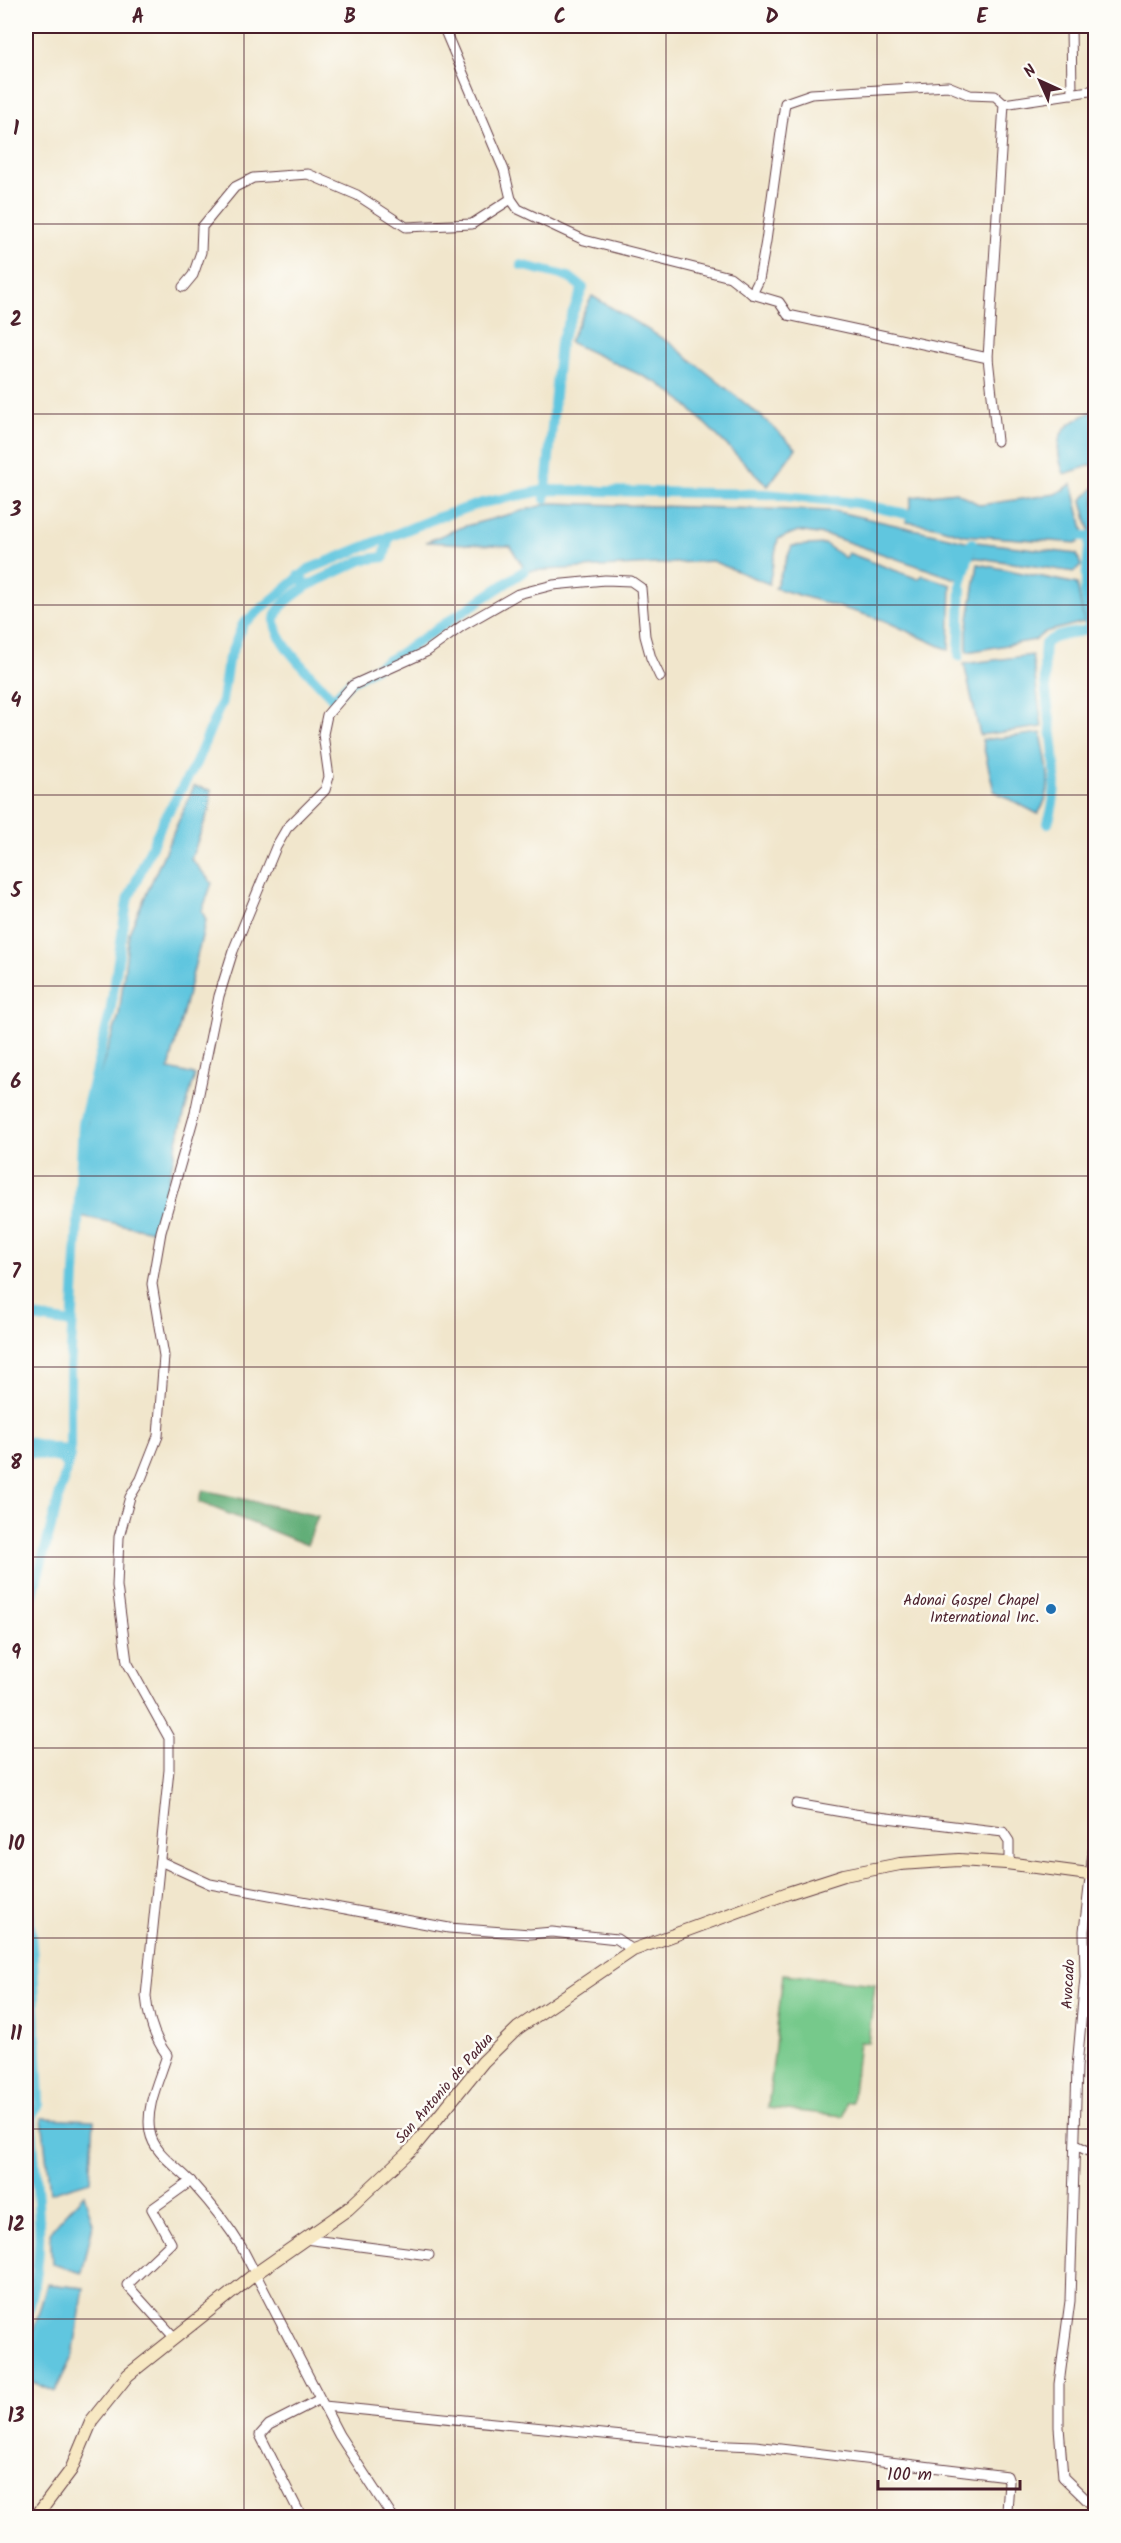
<svg xmlns="http://www.w3.org/2000/svg" width="1121" height="2543" viewBox="0 0 1121 2543" font-family="Kalam,sans-serif">
<style>
.green{fill:#76c98b;stroke:#60745b;stroke-width:1.5}
.forest{fill:#60ad77;stroke:#556651;stroke-width:1.5}
.water{fill:#61c6df;stroke:#567285;stroke-width:1.5}
.lines{fill:none;stroke-linecap:round;stroke-linejoin:round}
.canal{stroke:#61c6df;stroke-width:10}
.street-casing{stroke:#633d43;stroke-width:11}
.secondary-casing{stroke:#633d43;stroke-width:14}
.street{stroke:#fff;stroke-width:9}
.secondary{stroke:#f7e8c3;stroke-width:12}
.grid{fill:none;stroke:#4a1f2b;stroke-width:1.5;stroke-opacity:0.55}
.poi-dot{fill:#1f6fb2;stroke:#fdfcf7;stroke-width:2}
.labels{text-anchor:middle;stroke-width:5;stroke-linejoin:round;paint-order:stroke}
.poi-label{font-size:15px;fill:#4a1f2b;stroke:#fdfcf7;text-anchor:end}
.street-label{font-size:15px;fill:#4a1f2b;stroke:#fdfcf7}
.neatline{fill:none;stroke:#4a1f2b;stroke-width:2}
.grid-label{font-size:20px;text-anchor:middle;font-weight:bold;fill:#4a1f2b}
</style>
<rect width="100%" height="100%" fill="#fdfcf7"/>
<filter id="ink" filterUnits="userSpaceOnUse"><feTurbulence type="fractalNoise" baseFrequency=".0167" numOctaves="2"/><feDisplacementMap in="SourceGraphic" scale="12" xChannelSelector="R" yChannelSelector="G"/><feConvolveMatrix kernelMatrix="1 2 1 2 8 2 1 2 1" color-interpolation-filters="sRGB"/></filter>
<filter id="wash" filterUnits="userSpaceOnUse"><feTurbulence type="fractalNoise" baseFrequency=".008" numOctaves="4" result="noise"/><feDisplacementMap in="SourceGraphic" scale="24" xChannelSelector="R" yChannelSelector="G"/><feGaussianBlur stdDeviation="1.35" result="paint"/><feColorMatrix in="noise" values="0 0 0 0 0 0 0 0 0 0 0 0 0 0 0 0 0 1.4 0 .05"/><feComposite in="paint" operator="in"/></filter>
<g filter="url(#wash)">
<rect width="100%" height="100%" fill="#f1e6cc"/>
<path class="green" d="M783 1974 875 1984 868 2043 859 2042 852 2102H846L844 2116 768 2108Z"/>
<path class="forest" d="M203 1490 318 1516 307 1545 199 1502Z"/>
<g class="water">
<path d="M592 296 670 343 762 417 796 448 768 486 682 401 658 383 569 342Z"/>
<path d="M1095 410V464L1064 474C1050 436 1061 426 1095 410Z"/>
<path d="M1072 484 1084 533 1078 543 964 535 935 526 906 522 912 497 956 492 980 505 1056 494Z"/>
<path d="M1095 487V539L1090 532 1082 500Z"/>
<path d="M551 503 834 511 970 542 959 580 830 536 798 531 778 539 769 584 712 561 526 571 510 546 426 542 462 527Z"/>
<path d="M976 542 1077 554 1081 566 1074 572 973 557Z"/>
<path d="M825 544 845 558 848 553 918 579 923 575 951 585 949 650 883 620 775 588 792 546Z"/>
<path d="M978 564 1077 584 1084 622 1045 632 1035 640 967 652V631Z"/>
<path d="M1032 655 1042 727 980 735 964 664Z"/>
<path d="M1041 733C1046 762 1056 789 1038 814L994 791 982 740Z"/>
<path d="M194 786 211 790 210 807 191 859 212 883 202 911 206 920 169 1069 195 1075 180 1129 157 1232 80 1216 86 1132 93 1094 119 1015 129 933Z"/>
<path d="M42 2118 94 2120 90 2181 50 2193Z"/>
<path d="M84 2194 93 2224 82 2273 52 2264 50 2231Z"/>
<path d="M47 2284 84 2288 73 2355 55 2392 26 2379C25 2348 39 2315 47 2284Z"/>
</g>
<g class="lines">
<g class="canal">
<path d="M521 265 569 277 583 288 560 343 545 499"/>
<path d="M1070 536H1096"/>
<path d="M298 576 307 586C297 593 276 606 275 619 273 643 319 682 333 699L350 682 401 653 524 571"/>
<path d="M307 586 362 560 384 557 389 536"/>
<path d="M959 656 961 584 972 543"/>
<path d="M1048 823C1068 765 1039 703 1045 644 1058 632 1074 635 1090 629L1085 592 1090 536"/>
<path d="M26 1316 72 1323"/>
<path d="M26 1442 70 1451"/>
<path d="M26 1452 60 1458 67 1465"/>
<path d="M26 1620 70 1456V1370L83 1123 110 1013 127 902 162 823 196 763 222 701 228 661 243 624 309 569 436 518 482 503 546 490 765 494 857 503 920 517"/>
<path d="M26 1878 33 1959 39 2104 32 2115V2131C37 2193 48 2257 26 2317"/>
</g>
</g>
</g>
<g filter="url(#ink)">
<g class="lines">
<g class="street-casing">
<g id="street">
<path d="M443 26 504 170 511 199 518 209 584 240 730 277 752 294 779 302 788 315 988 358 997 441"/>
<path d="M1071 26 1072 94"/>
<path d="M1004 104 1096 90"/>
<path d="M183 287 193 275 201 252 202 227 235 187 253 178 308 174 357 195 406 227 472 224 511 199"/>
<path d="M752 294 759 280 766 241 785 103 811 94 948 86 970 95 995 96 1004 104 988 358"/>
<path d="M796 1804 854 1814 1003 1832 1009 1841V1863"/>
<path d="M1096 1826 1084 1931 1085 1977 1077 2067 1070 2301 1059 2384V2427L1063 2477 1096 2509"/>
<path d="M160 1861 210 1884 449 1928 530 1934 552 1932 617 1939 633 1950"/>
<path d="M1076 2145 1096 2155"/>
<path d="M305 2239 429 2255"/>
<path d="M174 2337 127 2285 171 2243 152 2209 191 2181"/>
<path d="M324 2406 703 2444 755 2446 1007 2476 1009 2482 1007 2511"/>
<path d="M302 2518 260 2435 269 2425 320 2399"/>
<path d="M393 2518 339 2435 242 2248C228 2225 212 2205 194 2185 180 2168 154 2155 150 2132 145 2107 160 2078 167 2055 154 2038 148 2017 146 1996L169 1770V1738L127 1662 117 1586 119 1537 130 1497 141 1479 158 1436 164 1356 152 1284 161 1232 195 1113 219 996 233 951 276 847 287 828 325 790 329 777 323 734 327 715 353 685 426 652 462 626 518 594 553 585 605 580 631 581 641 588 645 636 651 658 660 677"/>
</g>
</g>
<g class="secondary-casing">
<path id="secondary" d="M35 2518 71 2470 92 2420 128 2375 255 2274 348 2209 413 2148 483 2062 518 2028 633 1950 788 1893 844 1875 900 1864 959 1860 1006 1863 1096 1875"/>
</g>
<use href="#street" class="street"/>
<use href="#secondary" class="secondary"/>
</g>
</g>
<path class="grid" d="M244 26V2518M455 26V2518M666 26V2518M877 26V2518M26 224H1096M26 414H1096M26 605H1096M26 795H1096M26 986H1096M26 1176H1096M26 1367H1096M26 1557H1096M26 1748H1096M26 1938H1096M26 2129H1096M26 2319H1096"/>
<circle class="poi-dot" cx="1051" cy="1609" r="6"/>
<g class="labels">
<g class="poi-label">
<text x="1039" y="1605">Adonai Gospel Chapel<tspan x="1039" dy="17">International Inc.</tspan></text>
</g>
<g class="street-label">
<text transform="translate(1068 1984) rotate(-87)" y="5">Avocado</text>
<text transform="translate(444 2088) rotate(-49)" y="5">San Antonio de Padua</text>
</g>
</g>
<rect width="1121" height="2543" fill="none" stroke="#fdfcf7" stroke-width="66"/>
<g transform="translate(1040 81) rotate(315)" stroke="#fdfcf7" stroke-width="4.5" paint-order="stroke">
<path d="M0-4.5L10 22L0 15L-10 22Z" fill="#4a1f2b"/>
<text y="-9" font-size="16" font-weight="bold" text-anchor="middle" fill="#4a1f2b">N</text>
</g>
<path d="M878 2480v9h142v-9" fill="none" stroke="#4a1f2b" stroke-width="3"/>
<text x="887" y="2480" font-size="18" fill="#4a1f2b" stroke="#fdfcf7" stroke-width="4.5" paint-order="stroke">100 m</text>
<rect x="33" y="33" width="1055" height="2477" class="neatline"/>
<g class="grid-label">
<text x="138" y="23">A</text>
<text x="350" y="23">B</text>
<text x="560" y="23">C</text>
<text x="772" y="23">D</text>
<text x="982" y="23">E</text>
<text x="16" y="135">1</text>
<text x="16" y="326">2</text>
<text x="16" y="516">3</text>
<text x="16" y="707">4</text>
<text x="16" y="897">5</text>
<text x="16" y="1088">6</text>
<text x="16" y="1278">7</text>
<text x="16" y="1469">8</text>
<text x="16" y="1659">9</text>
<text x="16" y="1850">10</text>
<text x="16" y="2040">11</text>
<text x="16" y="2231">12</text>
<text x="16" y="2422">13</text>
</g>
</svg>
